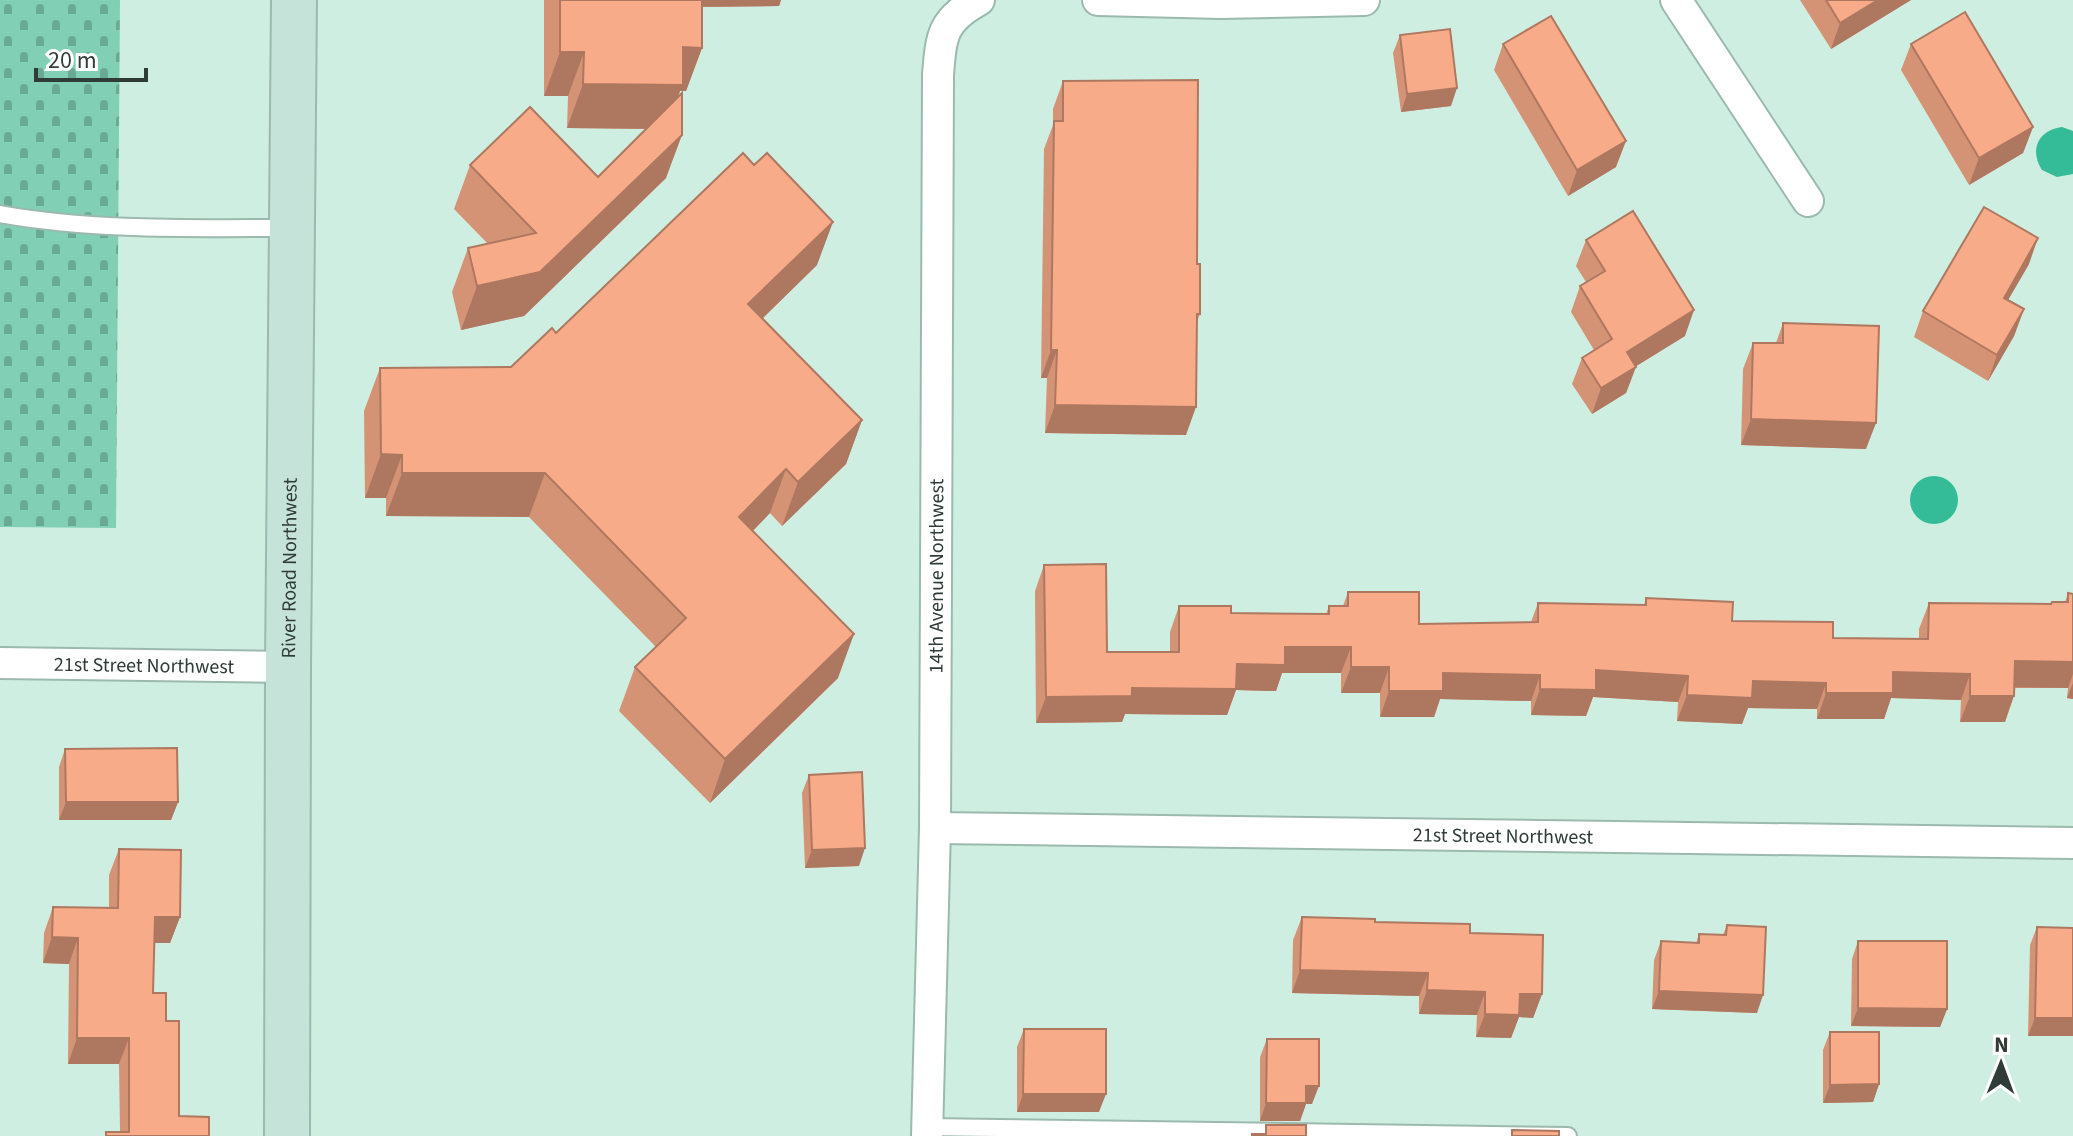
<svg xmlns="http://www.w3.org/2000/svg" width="2073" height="1136" viewBox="0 0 2073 1136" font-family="'Source Sans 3',sans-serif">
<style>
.cemetery{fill:url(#cemetery-stones)}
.water{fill:#33bc97}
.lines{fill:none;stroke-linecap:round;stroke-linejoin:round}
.lane-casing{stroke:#9cb9ae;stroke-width:20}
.street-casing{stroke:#9cb9ae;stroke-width:34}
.secondary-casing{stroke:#9cb9ae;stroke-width:48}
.lane{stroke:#fff;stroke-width:16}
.street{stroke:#fff;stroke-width:30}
.secondary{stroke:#c6e3da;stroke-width:44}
.wall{fill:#d59376}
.shaded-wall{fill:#ae7860}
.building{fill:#f8ab89;stroke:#ae7860;stroke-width:2}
.labels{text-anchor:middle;stroke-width:7;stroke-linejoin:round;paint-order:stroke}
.street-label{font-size:20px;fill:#303c37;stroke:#fff}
</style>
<defs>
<pattern id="cemetery-stones" width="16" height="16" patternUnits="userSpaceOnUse" patternTransform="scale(2)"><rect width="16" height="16" fill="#81d0b5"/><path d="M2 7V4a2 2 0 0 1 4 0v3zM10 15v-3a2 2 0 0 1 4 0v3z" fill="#6aaa94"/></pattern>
</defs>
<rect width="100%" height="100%" fill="#cfeee2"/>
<path class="cemetery" d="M0 0H120L116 528 0 527Z"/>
<g class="water">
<path d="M2062 127 2073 131V174L2057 177 2042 170C2029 150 2038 130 2062 127Z"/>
<circle cx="1934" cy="500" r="24"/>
</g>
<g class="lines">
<g class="lane-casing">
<g id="lane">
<path d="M0 214C95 231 194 228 290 228"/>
<path d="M927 1127 1568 1136"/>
</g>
</g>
<g class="street-casing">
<g id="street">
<path d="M1098 0 1221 3 1364 0"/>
<path d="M1676 0 1808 201"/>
<path id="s1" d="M0 663 288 667"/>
<path id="s2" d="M935 828 2073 843"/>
<path id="s3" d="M927 1136 935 828 938 75C941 36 942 20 979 0"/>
</g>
</g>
<g class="secondary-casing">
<g id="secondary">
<path id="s4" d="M287 1136 288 667 294 0"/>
</g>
</g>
<use href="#lane" class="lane"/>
<use href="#street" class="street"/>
<use href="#secondary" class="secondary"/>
</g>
<g class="wall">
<path d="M544 0H781L779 6 702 7V48L686 91H680L678 97 666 178 524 316 461 330 452 292 468 248 488 244 454 209 470 165 598 177 647 129 567 128 568 96H544Z"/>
<path d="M1800 0H1911L1831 49Z"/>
<path d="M1400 35 1451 106 1401 112 1393 53Z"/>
<path d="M1503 44 1616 167 1568 196 1494 70Z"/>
<path d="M1911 44 2033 127 2023 153 1969 185 1901 70Z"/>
<path d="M1063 81 1197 264 1200 314 1197 322 1186 435 1045 433 1047 378H1041L1044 149 1053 125V109Z"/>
<path d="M1586 240 1685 336 1636 366 1626 393 1592 414 1572 384 1582 358 1594 350 1571 312 1580 286 1586 282 1576 266Z"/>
<path d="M2029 264 2008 300 2024 309 2014 336 1988 381 1914 337 1923 311Z"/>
<path d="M817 265 763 318 862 420 846 464 782 526 770 513 753 531 838 678 710 803 619 711 635 667 656 647 529 517 386 516V498H365L364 411 380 368 511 367 556 333Z"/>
<path d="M1783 323 1866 449 1741 445 1743 369 1753 343H1776Z"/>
<path d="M1044 565 1107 652H1170V632L1179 606 1231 613 1326 614 1329 606H1343L1348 592 1419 624 1531 622 1538 603 1644 605 1646 598 1732 621 1833 638 1919 639V629L1929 603 2051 604 2052 602H2065L2068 593 2073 594V699L2067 698 2068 688H2014L2005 722H1960L1961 700 1891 698 1884 719H1817V709L1748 708 1742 724 1677 721 1678 702 1593 697 1586 716 1531 715V701L1440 699 1434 717H1380V693H1341V673H1282L1276 691 1236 690 1227 715 1125 714 1122 722 1036 723 1035 591Z"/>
<path d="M65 749 178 802 171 820H59V767Z"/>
<path d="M809 775 859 866 805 868 802 793Z"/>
<path d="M119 849 180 917 170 943H154L153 993 166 1021 179 1116 209 1136H105L106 1132H120L119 1064H68L69 964 43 963 44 933 53 907 109 908V875Z"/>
<path d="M1302 917 1375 922 1470 933 1542 994 1533 1018 1519 1017 1511 1038 1476 1037 1477 1015 1419 1014V996L1292 993 1293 940Z"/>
<path d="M1727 925 1757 1013 1652 1009 1654 960 1661 941 1696 943 1699 934 1723 935Z"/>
<path d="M2037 927 2073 928V1036H2028L2030 945Z"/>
<path d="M1858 941 1947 1009 1940 1027 1851 1026 1852 959Z"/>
<path d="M1024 1029 1099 1112H1017V1047Z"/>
<path d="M1830 1032 1879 1084 1873 1102 1823 1103V1050Z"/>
<path d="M1267 1039 1312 1104H1306L1300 1121H1260V1057Z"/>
</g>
<g class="shaded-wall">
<path d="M689 0H781L779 6 687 7Z"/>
<path d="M1878 0H1911L1831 49 1840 23Z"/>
<path d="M683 47 702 48 686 91H680L667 129 567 128 583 84Z"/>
<path d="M560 52H584L568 96H544Z"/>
<path d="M1457 88 1451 106 1401 112 1407 94Z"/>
<path d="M2033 127 2023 153 1969 185 1979 158Z"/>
<path d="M682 135 666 178 524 316 461 330 477 286Z"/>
<path d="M1626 141 1616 167 1568 196 1577 170Z"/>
<path d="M833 222 817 265 732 348 748 304Z"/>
<path d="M2038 238 2029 264 1994 324 2004 298Z"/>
<path d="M2024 309 2014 336 1988 381 1997 355Z"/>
<path d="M1694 310 1685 336 1617 378 1627 352Z"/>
<path d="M1051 350H1057L1047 378H1041Z"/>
<path d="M1636 367 1626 393 1592 414 1601 388Z"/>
<path d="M1055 405 1196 407 1186 435 1045 433Z"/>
<path d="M1751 419 1876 423 1866 449 1741 445Z"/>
<path d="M862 420 846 464 782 526 798 482Z"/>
<path d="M381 454 402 455 386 498H365Z"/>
<path d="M786 469 770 513 723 561 739 517Z"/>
<path d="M402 473H545L529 517 386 516Z"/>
<path d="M854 634 838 678 710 803 725 759Z"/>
<path d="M1285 647H1351L1341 673H1282L1276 691 1236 690 1227 715 1125 714 1122 722 1036 723 1046 697 1132 688Z"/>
<path d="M2015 661 2073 662V674L2068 688 2005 687Z"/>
<path d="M1351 667H1389L1380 693H1341Z"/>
<path d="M1596 670 1688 676 1678 702 1593 697 1586 716 1531 715 1540 689Z"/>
<path d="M1893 672 1970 674 1961 700 1891 698 1884 719H1817L1826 693Z"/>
<path d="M1443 673 1540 675 1531 701 1440 699 1434 717H1380L1389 691Z"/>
<path d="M1753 681 1826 683 1817 709 1748 708 1742 724 1677 721 1687 695Z"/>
<path d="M2073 683V699L2067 698Z"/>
<path d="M1970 696H2014L2005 722H1960Z"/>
<path d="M66 802H178L171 820H59Z"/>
<path d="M865 848 859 866 805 868 812 850Z"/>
<path d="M155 917H180L170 943H145Z"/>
<path d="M52 937 78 938 69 964 43 963Z"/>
<path d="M1300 970 1428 973 1419 996 1292 993Z"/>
<path d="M1427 990 1485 992 1477 1015 1419 1014Z"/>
<path d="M1659 991 1763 995 1757 1013 1652 1009Z"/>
<path d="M1520 994H1542L1533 1018 1519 1017 1511 1038 1476 1037 1485 1014Z"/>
<path d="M1858 1008 1947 1009 1940 1027 1851 1026Z"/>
<path d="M2035 1018H2073V1036H2028Z"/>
<path d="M77 1038H129L119 1064H68Z"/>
<path d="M1879 1084 1873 1102 1823 1103 1830 1085Z"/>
<path d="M1306 1086H1319L1312 1104H1306L1300 1121H1260L1266 1103Z"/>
<path d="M1023 1094H1106L1099 1112H1017Z"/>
</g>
<g class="building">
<path d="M560 0H702V48L683 47V85L583 84 584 52H560Z"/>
<path d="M1826 0H1878L1840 23Z"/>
<path d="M1965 12 2033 127 1979 158 1911 44Z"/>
<path d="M1551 16 1626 141 1577 170 1503 44Z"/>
<path d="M1450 29 1457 88 1407 94 1400 35Z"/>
<path d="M1198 80 1197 264H1200V314H1197L1196 407 1055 405 1057 350H1051L1054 121H1063V81Z"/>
<path d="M682 93V135L540 272 477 286 468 248 536 233 470 165 530 107 598 177Z"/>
<path d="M743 153 754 165 767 153 833 222 748 304 862 420 798 482 786 469 739 517 854 634 725 759 635 667 686 618 545 473H402V455L381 454 380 368 511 367 552 328 556 333Z"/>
<path d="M1984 207 2038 238 2004 298 2024 309 1997 355 1923 311Z"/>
<path d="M1633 211 1694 310 1627 352 1636 367 1601 388 1582 358 1612 339 1580 286 1605 271 1586 240Z"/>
<path d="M1783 323 1879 326 1876 423 1751 419 1753 343H1783Z"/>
<path d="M1106 564 1107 652H1179V606H1231V613L1329 614V606H1348V592H1419V624L1538 622V603L1646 605V598L1733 602 1732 621 1833 622V638L1928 639 1929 603 2051 604 2052 602H2068V593L2073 594V662L2015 661 2014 696H1970V674L1893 672V693H1826V683L1753 681 1752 698 1687 695 1688 676 1596 670V690L1540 689V675L1443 673V691H1389V667H1351V647H1285V665L1237 664 1236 689 1132 688V696L1046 697 1044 565Z"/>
<path d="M177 748 178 802H66L65 749Z"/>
<path d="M862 772 865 848 812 850 809 775Z"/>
<path d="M119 849 181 850 180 917H155L153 993H166V1021H179V1116L209 1117V1136H106V1132H129V1038H77L78 938 52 937 53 907 118 908Z"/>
<path d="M1302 917 1375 919V922L1470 924V933L1543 935 1542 994H1520L1519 1015 1485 1014V992L1427 990 1428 973 1300 970Z"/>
<path d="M1727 925 1766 927 1763 995 1659 991 1661 941 1699 943V934L1726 935Z"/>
<path d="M2037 927 2073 928V1018H2035Z"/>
<path d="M1858 941H1947V1009L1858 1008Z"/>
<path d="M1024 1029H1106V1094H1023Z"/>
<path d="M1830 1032H1879V1084L1830 1085Z"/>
<path d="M1267 1039H1319V1086H1306V1103H1266Z"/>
<path d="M1266 1125H1306V1136H1252V1134H1266Z"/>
<path d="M1512 1130 1559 1131V1136H1512Z"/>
</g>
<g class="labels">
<g class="street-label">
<text dy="7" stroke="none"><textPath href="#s4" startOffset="568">River Road Northwest</textPath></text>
<text dy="7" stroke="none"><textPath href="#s3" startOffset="560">14th Avenue Northwest</textPath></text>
<text dy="7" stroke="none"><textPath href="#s1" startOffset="144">21st Street Northwest</textPath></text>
<text dy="7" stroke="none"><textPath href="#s2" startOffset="568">21st Street Northwest</textPath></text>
</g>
</g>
<g transform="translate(2001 1064) rotate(1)" stroke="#ffffff" stroke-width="6" paint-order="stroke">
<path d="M0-6L14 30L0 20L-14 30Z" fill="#303c37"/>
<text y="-12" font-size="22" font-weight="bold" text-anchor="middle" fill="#303c37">N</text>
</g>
<path d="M36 68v12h110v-12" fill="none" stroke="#303c37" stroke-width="4"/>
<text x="48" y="68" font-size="24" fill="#303c37" stroke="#ffffff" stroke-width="6" paint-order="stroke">20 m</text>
</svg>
